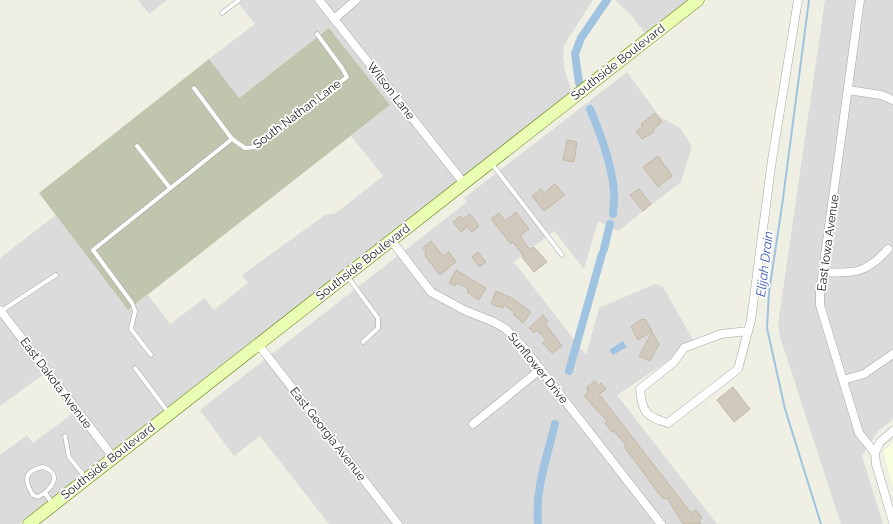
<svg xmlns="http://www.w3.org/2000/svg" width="893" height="524" viewBox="0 0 893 524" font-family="Raleway,sans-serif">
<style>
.residential{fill:#dcdbdb}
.education{fill:#f7ffdd}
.construction{fill:#c0c5ae}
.water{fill:#a0c3e1}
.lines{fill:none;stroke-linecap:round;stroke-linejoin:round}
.stream{stroke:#a0c3e1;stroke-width:2}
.canal{stroke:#a0c3e1;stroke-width:8}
.building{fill:#d0c9bc;stroke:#c3b9a4}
.service-casing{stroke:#a5a5a5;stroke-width:5}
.minor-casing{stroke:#a5a5a5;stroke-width:9}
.secondary-casing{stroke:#517a00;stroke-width:13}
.service{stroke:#fff;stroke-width:4}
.minor{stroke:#fff;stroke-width:8}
.secondary{stroke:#e9feb3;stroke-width:12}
.labels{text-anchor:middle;stroke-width:3.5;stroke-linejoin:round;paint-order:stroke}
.street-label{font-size:12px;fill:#1e1e1e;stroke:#fff}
.water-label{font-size:13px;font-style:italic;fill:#4362b5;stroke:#fff}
</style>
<rect width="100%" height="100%" fill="#f0efe3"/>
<g class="residential">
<path d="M138 0H167L149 14Z"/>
<path d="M236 0H593L564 45 563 56 565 71 572 92 19 524H0V455L27 435 33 443 80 408 0 304V258L56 215 128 310 148 295 170 324 205 298 214 310 248 283 242 275 325 215 336 213 383 176 351 136 390 105 329 28 238 98 209 59 255 24Z"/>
<path d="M615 0H689L646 34 630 14Z"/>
<path d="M825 0H893V419L878 431 862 456 883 524H841L780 337 778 324Z"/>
<path d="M627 72 660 117 680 128 692 146 681 182 618 231 598 221 584 269 554 231 514 262 586 355 599 308 655 284 663 287 695 343 617 395 717 524H329L260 436 234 456 200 410 467 202 464 198Z"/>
<path d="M0 317 44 374 0 406Z"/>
</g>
<path class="education" d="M893 442V488L884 454 885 450Z"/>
<path class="construction" d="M329 28 390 105 128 310 39 193 209 59 239 98Z"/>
<path class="water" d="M623 341 627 347 613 355 609 350Z"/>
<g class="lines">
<path class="stream" d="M809 0 782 206 769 292 767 328 785 409 821 524"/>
<g class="canal">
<path d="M579 83 575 54 581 38 607 0"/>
<path d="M590 109C601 135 612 164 614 192 615 199 613 207 613 214"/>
<path d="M604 249 610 224"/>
<path d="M569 371 602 254"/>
<path d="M538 524C535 489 547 457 555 424"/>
</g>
</g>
<g class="building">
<path d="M655 113 662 122 654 129V132L642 139 636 132 642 127 641 124Z"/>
<path d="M567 140 577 142 574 162 563 160Z"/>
<path d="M658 156 672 176 658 187 643 167Z"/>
<path d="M555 184 565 195 544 211 532 196 541 189 544 193Z"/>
<path d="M639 189 651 204 643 211 630 195Z"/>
<path d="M516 212 529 229 520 236 530 250 534 247 547 262 534 272 522 257 523 255 513 242 511 244 491 219 499 213 505 221Z"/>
<path d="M470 214 479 226 472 232 467 227 461 232 453 222 460 216 463 219Z"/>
<path d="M431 241 443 256 449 252 456 262 440 275 425 256 426 252 423 248Z"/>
<path d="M478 252 486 262 479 267 472 257Z"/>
<path d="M456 270 486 288 479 300 468 293 467 288 457 283 455 286 449 283Z"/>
<path d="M496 291 512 298 531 312 523 323 513 314 515 313 504 305 503 308 491 304Z"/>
<path d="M543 315 548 321 545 323 562 346 552 353 542 343 546 340 537 330 534 333 529 328Z"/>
<path d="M645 319 652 331 638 340 631 327 640 320Z"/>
<path d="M652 332 659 344 650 361 639 356Z"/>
<path d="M595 381 598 385 601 383 606 389 599 394 691 513 696 510 702 518 699 521 701 524H683L667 498 663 499 625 448V444L614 431 612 432 605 423 607 421 584 396 588 393 587 387Z"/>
<path d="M733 387 750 409 734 422 717 400Z"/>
</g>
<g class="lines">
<g class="service-casing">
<g id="service">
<path d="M222 13 239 0"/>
<path d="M194 88 232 139"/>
<path d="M137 146 170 188"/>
<path d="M492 164 562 255"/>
<path d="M347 276 378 318V328L363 342"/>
<path d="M1 311 56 275"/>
<path d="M151 355 131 329 135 311 132 303 93 250 232 139 245 148 256 147 347 77 342 68 317 34"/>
<path d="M135 368 168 412"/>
<path d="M65 436 69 457 86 478"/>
<path d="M43 467C64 474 51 490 38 497L33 495C24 481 23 471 43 467Z"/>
<path d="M45 493 53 504"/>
</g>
</g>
<g class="minor-casing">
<g id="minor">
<path d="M319 0 463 182"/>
<path d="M860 0 820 292V305L859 433 875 453 876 464 893 522"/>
<path d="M334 19 356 0"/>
<path d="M848 90 881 95 893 100"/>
<path d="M391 240 431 292 464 310 494 322 506 329 524 348 661 524"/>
<path d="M823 272C854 274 867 273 888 249"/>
<path d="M0 310 113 457"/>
<path d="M748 331 721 334 684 348 674 362 640 389C642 412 646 417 668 423L738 369 751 320 772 160 798 0"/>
<path d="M258 344 398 524"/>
<path d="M843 380 864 374 893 354"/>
<path d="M473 424 541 369"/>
<path d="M875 453 880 442 893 431"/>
</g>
</g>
<g class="secondary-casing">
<path id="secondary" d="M29 524 698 0"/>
</g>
<use href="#service" class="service"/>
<use href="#minor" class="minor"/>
<use href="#secondary" class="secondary"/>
</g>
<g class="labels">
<g class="street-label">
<text transform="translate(618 62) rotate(-38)" y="4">Southside Boulevard</text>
<text transform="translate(391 91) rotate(52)" y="4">Wilson Lane</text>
<text transform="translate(297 114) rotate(-37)" y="4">South Nathan Lane</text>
<text transform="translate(828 243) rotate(-82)" y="4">East Iowa Avenue</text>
<text transform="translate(363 262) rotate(-38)" y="4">Southside Boulevard</text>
<text transform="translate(538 368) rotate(51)" y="4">Sunflower Drive</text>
<text transform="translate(56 383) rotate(53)" y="4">East Dakota Avenue</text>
<text transform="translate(328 434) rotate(52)" y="4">East Georgia Avenue</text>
<text transform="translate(108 461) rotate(-38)" y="4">Southside Boulevard</text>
</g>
<g class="water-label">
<text transform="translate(764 264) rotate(-83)" y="5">Elijah Drain</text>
</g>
</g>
</svg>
